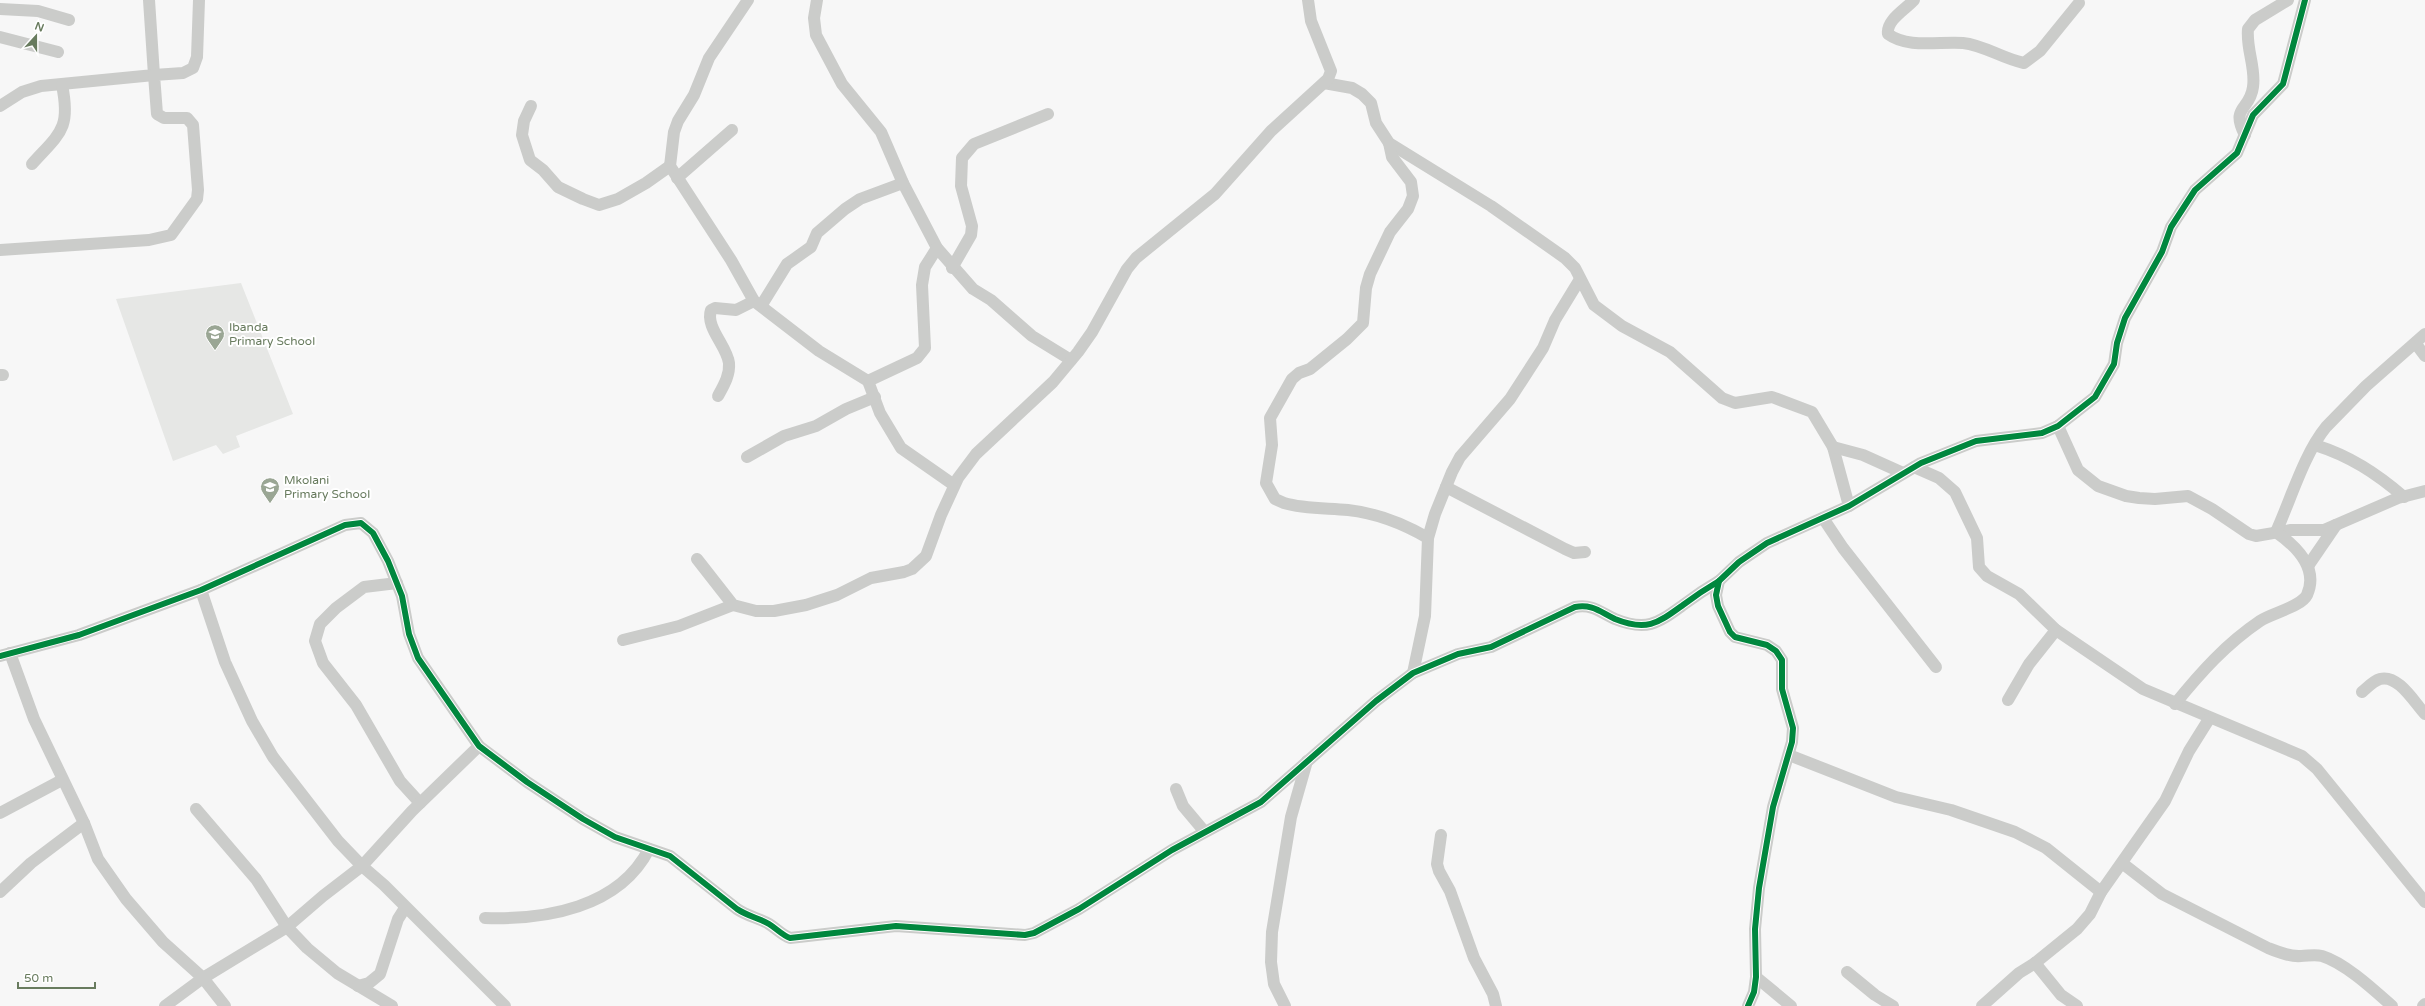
<svg xmlns="http://www.w3.org/2000/svg" width="2425" height="1006" viewBox="0 0 2425 1006" font-family="'Varela Round',sans-serif">
<style>
.built{fill:#e6e7e5}
.lines{fill:none;stroke-linecap:round;stroke-linejoin:round}
.street{stroke:#cbccca;stroke-width:12}
.cycleway-casing{stroke:#fff;stroke-width:8}
.cycleway{stroke:#00873e;stroke-width:6}
.labels{text-anchor:middle;stroke-width:4;stroke-linejoin:round;paint-order:stroke}
.poi-label{font-size:12px;fill:#687b5e;stroke:#fff;text-anchor:start}
</style>
<rect width="100%" height="100%" fill="#f7f7f7"/>
<path class="built" d="M241 283 293 414 236 436 240 447 223 454 216 445 173 461 116 299Z"/>
<g class="lines">
<g class="street">
<path d="M748 0 709 58 694 95 678 121 674 132 670 166 731 260 754 301 819 351 868 381 880 413 901 448 954 485"/>
<path d="M817 0 814 18 816 35 842 84 881 132 903 183 937 248 973 289 991 300 1032 336 1071 360"/>
<path d="M1914 0C1906 9 1886 20 1888 34 1908 49 1940 41 1963 43 1984 45 2003 59 2024 63L2040 51 2079 3"/>
<path d="M0 9 38 11 69 20"/>
<path d="M0 37 58 52"/>
<path d="M1324 83 1352 88 1362 94 1371 103 1376 123 1389 143 1491 206 1565 258 1575 268 1594 305 1622 326 1670 352 1722 398 1735 403 1772 397 1812 412 1833 447 1849 506"/>
<path d="M0 106 22 92 41 86 154 75 149 0"/>
<path d="M531 106 524 121 522 135 530 160 543 170 558 187 583 199 599 205 618 199 646 183 670 166"/>
<path d="M2245 135C2230 106 2250 111 2253 87 2256 68 2246 49 2248 29L2255 20 2288 0"/>
<path d="M1389 143 1392 157 1411 182 1413 196 1408 209 1390 232 1370 274 1366 288 1363 323 1347 339 1310 369 1299 373 1292 379 1270 418 1272 445 1266 483 1275 499 1284 503C1304 509 1327 508 1348 510 1376 513 1404 524 1428 538"/>
<path d="M32 164C60 133 71 129 62 85"/>
<path d="M677 178 732 130"/>
<path d="M0 250 149 240 171 235 197 199 198 190 193 125 187 118H164L157 114 154 75 183 73 193 68 197 57 199 0"/>
<path d="M952 268 971 235 972 226 961 186 962 158 974 144 1048 114"/>
<path d="M761 306 787 264 811 247 817 233 845 209 860 199 903 183"/>
<path d="M2416 344 2425 356"/>
<path d="M0 375H3"/>
<path d="M868 381 917 358 925 348 922 285 925 267 937 248"/>
<path d="M718 396C724 385 730 375 729 363 727 346 705 327 711 310L715 308 736 310 754 301"/>
<path d="M2058 426 2078 470 2098 486 2126 496 2139 498 2155 499 2188 496 2212 509 2249 534 2256 536 2291 530H2324L2398 498 2425 491"/>
<path d="M2315 445C2350 456 2376 473 2404 497"/>
<path d="M1833 447 1863 455 1903 473"/>
<path d="M747 457 784 436 816 426 846 409 875 397"/>
<path d="M1914 467 1939 478 1955 492 1977 538 1979 567 1987 576 2019 594 2056 630 2143 689 2302 756 2317 769 2425 902"/>
<path d="M1446 487 1565 549 1574 553 1585 552"/>
<path d="M1823 518 1843 548 1936 667"/>
<path d="M697 559 733 605 756 611H774L806 605 837 595 871 578 904 572 912 569 926 556 941 515 958 478 976 454 1053 382 1078 352 1092 332 1127 269 1136 258 1215 194 1271 131 1328 79 1331 71 1311 21 1308 0"/>
<path d="M2308 566 2336 525"/>
<path d="M397 583 364 587 336 608 320 624 315 641 323 663 356 705 400 781 420 803"/>
<path d="M201 590 225 662 252 721 273 757 338 841 362 866 384 885 505 1006"/>
<path d="M623 640 679 626 733 605"/>
<path d="M10 653 34 719 84 823 98 859 126 899 163 942 203 978 225 1006"/>
<path d="M0 656 79 635 201 590 345 525 361 523 373 533 388 561 402 596 409 634 418 658 479 746 527 782 583 819 615 837 670 856 737 909C747 916 759 918 769 924 777 929 782 935 790 938L896 926 1025 935 1034 933 1079 909 1172 850 1261 802 1376 701 1413 673 1458 654 1491 647 1575 607C1593 604 1600 612 1615 619 1647 632 1658 623 1683 605 1695 596 1707 588 1719 581"/>
<path d="M1413 673 1425 616 1428 538 1435 514 1452 472 1460 457 1510 399 1543 348 1555 320 1580 279"/>
<path d="M2362 692C2367 688 2373 681 2380 679 2398 674 2414 702 2425 714"/>
<path d="M2008 700 2029 664 2056 630"/>
<path d="M2175 704C2201 672 2226 644 2260 621 2272 613 2301 607 2307 595 2319 568 2296 546 2276 532 2291 499 2304 454 2326 427L2366 386 2425 334"/>
<path d="M1789 755 1896 797 1951 810 2015 832 2046 848 2101 892"/>
<path d="M1176 789 1183 806 1204 831"/>
<path d="M196 809 256 879 287 927 307 948 337 973 392 1006"/>
<path d="M0 813 62 780"/>
<path d="M1441 835 1437 864 1439 871 1450 891 1474 958 1493 994 1496 1006"/>
<path d="M2122 863 2162 894 2268 948C2278 952 2290 957 2301 956 2308 956 2314 954 2322 956 2345 963 2374 990 2392 1006"/>
<path d="M0 892 31 863 84 823"/>
<path d="M485 918C545 920 619 908 649 849"/>
<path d="M2035 963 2061 995 2077 1006"/>
<path d="M1847 972 1875 995 1893 1006"/>
<path d="M1756 977 1791 1006"/>
<path d="M358 986 369 983 380 974 398 919 405 908"/>
<path d="M165 1006 203 978 287 927 323 896 362 866 412 811 479 746"/>
<path d="M1285 1006 1274 984 1271 962 1272 932 1291 817 1307 761"/>
<path d="M1748 1006 1754 992 1756 977 1755 929 1759 888 1773 807 1792 742 1793 728 1782 689V660L1776 651 1767 645 1735 637 1730 632 1718 606 1716 595 1719 581 1739 562 1767 543 1849 506 1921 463 1976 441 2042 433 2058 426 2095 397 2114 364 2117 343 2125 318 2162 252 2171 227 2195 190 2237 153 2253 115 2283 84 2305 0"/>
<path d="M1982 1006 2019 973 2035 963 2077 929 2090 914 2101 892 2165 801 2189 751 2209 719"/>
<path d="M2423 1006 2425 1004"/>
</g>
<g class="cycleway-casing">
<g id="cycleway">
<path d="M0 656 79 635 201 590 345 525 361 523 373 533 388 561 402 596 409 634 418 658 479 746 527 782 583 819 615 837 670 856 737 909C747 916 759 918 769 924 777 929 782 935 790 938L896 926 1025 935 1034 933 1079 909 1172 850 1261 802 1376 701 1413 673 1458 654 1491 647 1575 607C1593 604 1600 612 1615 619 1647 632 1658 623 1683 605 1695 596 1707 588 1719 581"/>
<path d="M1748 1006 1754 992 1756 977 1755 929 1759 888 1773 807 1792 742 1793 728 1782 689V660L1776 651 1767 645 1735 637 1730 632 1718 606 1716 595 1719 581 1739 562 1767 543 1849 506 1921 463 1976 441 2042 433 2058 426 2095 397 2114 364 2117 343 2125 318 2162 252 2171 227 2195 190 2237 153 2253 115 2283 84 2305 0"/>
</g>
</g>
<use href="#cycleway" class="cycleway"/>
</g>
<defs>
<g id="school-pin" transform="scale(1)"><path d="M0 17L-7.5 6A9.5 9.5 0 1 1 7.5 6Z" fill="#9aa694" stroke="#fff"/><path d="M0-5L7-2L0 1L-7-2ZM-4 1L0 2.5L4 1V4Q0 6-4 4Z" fill="#fff"/></g>
</defs>
<g fill-rule="evenodd">
<use href="#school-pin" x="215" y="334"/>
<use href="#school-pin" x="270" y="487"/>
</g>
<g class="labels">
<g class="poi-label">
<text x="229" y="331">Ibanda<tspan x="229" dy="14">Primary School</tspan></text>
<text x="284" y="484">Mkolani<tspan x="284" dy="14">Primary School</tspan></text>
</g>
</g>
<g transform="translate(36 36) rotate(21)" stroke="#ffffff" stroke-width="3" paint-order="stroke">
<path d="M0-3L7 15L0 10L-7 15Z" fill="#687b5e"/>
<text y="-6" font-size="11" font-weight="bold" text-anchor="middle" fill="#687b5e">N</text>
</g>
<path d="M18 982v6h77v-6" fill="none" stroke="#687b5e" stroke-width="2"/>
<text x="24" y="982" font-size="12" fill="#687b5e" stroke="#ffffff" stroke-width="3" paint-order="stroke">50 m</text>
</svg>
